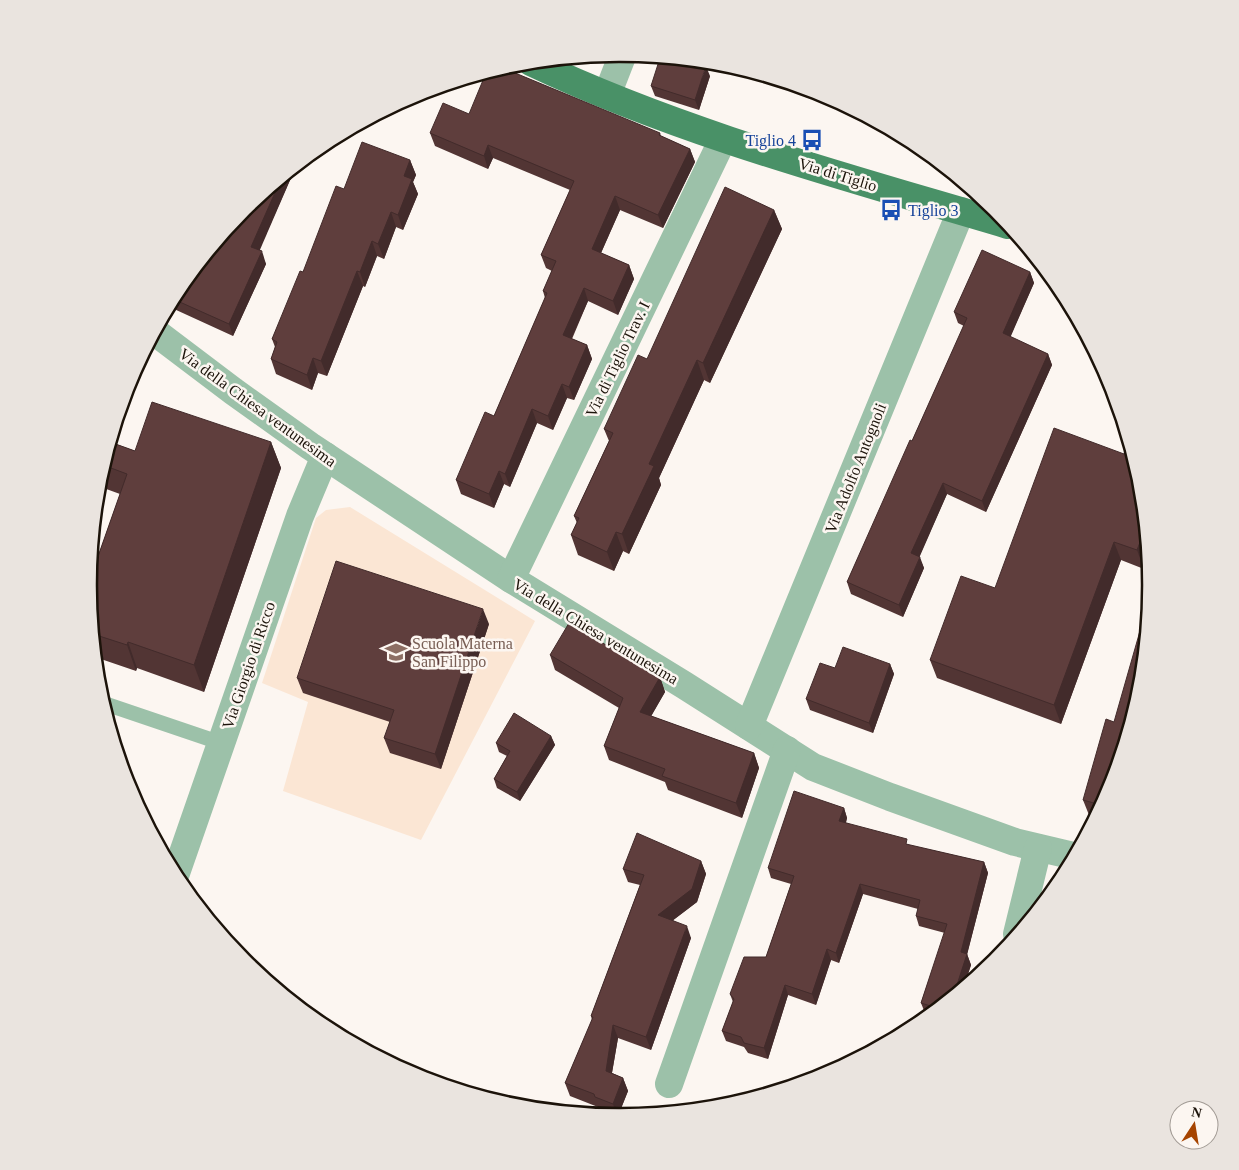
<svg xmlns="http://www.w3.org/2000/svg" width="1239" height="1170" viewBox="0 0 1239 1170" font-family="'Times New Roman',serif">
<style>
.built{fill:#fbe6d4}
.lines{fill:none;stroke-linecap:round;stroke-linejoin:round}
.lane{stroke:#9cc1a9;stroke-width:15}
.street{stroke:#9cc1a9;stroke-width:28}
.primary{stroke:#499167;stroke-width:28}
.wall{fill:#523534}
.shaded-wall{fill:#422b2b}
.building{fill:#5f3e3d;stroke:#422b2b}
.labels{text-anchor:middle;stroke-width:5;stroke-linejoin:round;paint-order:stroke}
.transit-label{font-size:16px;fill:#164399;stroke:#fcf6f1;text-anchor:end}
.street-label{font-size:16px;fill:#1c130a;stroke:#fcf6f1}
.education-label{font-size:16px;fill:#785e54;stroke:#fcf6f1;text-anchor:start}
.rim{fill:none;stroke:#1c130a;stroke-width:2.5}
</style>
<rect width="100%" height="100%" fill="#fcf6f1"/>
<path class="built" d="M350 507 535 621 421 840 283 791 308 702 262 683 316 518 326 510Z"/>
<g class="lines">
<path class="lane" d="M103 703 221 743"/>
<g class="street">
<path d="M607 95 623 54"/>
<path d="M155 332 233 391 310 446 511 579 684 685 813 767 890 797 1015 842 1074 856"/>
<path d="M511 579 723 139"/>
<path d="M749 726 961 211"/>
<path d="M175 876 300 516 325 456"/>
<path d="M1017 934 1038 848"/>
<path d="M669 1084 787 750"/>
</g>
<path class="primary" d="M531 62C683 134 847 177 1008 225"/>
</g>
<g class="wall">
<path d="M710 76 699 110 655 96 651 86Z"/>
<path d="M469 114 660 133 661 136 690 149 695 162 663 228 620 210 601 253 629 265 634 279 618 315 588 301 572 339 587 345 592 359 574 400 567 398 553 430 537 423 510 487 504 484 494 508 461 494 456 480 494 416 545 298 543 291 552 271 546 268 541 255 570 190 493 158 488 169 435 146 430 133Z"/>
<path d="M410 160 416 175 413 182 418 194 403 230 396 227 384 259 377 256 365 287 363 286 327 376 318 373 312 390 276 374 271 359 275 347 272 339 303 272 344 189Z"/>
<path d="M293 169 294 171 259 250 266 264 233 336 174 309 171 302 178 290 244 209Z"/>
<path d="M774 210 782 229 710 383 704 380 659 478 661 485 629 554 623 551 614 571 578 555 571 535 577 523 574 516 609 441 604 429 647 359Z"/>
<path d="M1030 272 1034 283 1010 337 1048 354 1052 365 986 512 947 494 919 557 924 568 903 617 851 594 847 582 912 441 964 326 958 323 954 312Z"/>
<path d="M110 442 135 451 271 442 281 468 204 692 137 668 136 671 95 657 88 585 120 494 98 486 99 481Z"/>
<path d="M1141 482 1148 558 1144 569 1121 560 1061 724 937 678 930 660 995 588Z"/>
<path d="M489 624 441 769 390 753 384 738 390 722 303 693 297 678Z"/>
<path d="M550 655 660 677 665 692 651 716 754 753 759 768 742 818 668 790 665 782 609 760 604 746 619 708 555 670Z"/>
<path d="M890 664 894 674 873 733 810 710 806 699 835 668Z"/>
<path d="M551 736 555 745 520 801 497 788 494 779 507 756 499 752 496 743Z"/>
<path d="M1110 789 1095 817 1089 815 1083 800Z"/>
<path d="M844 808 847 818 846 823 909 845 984 862 988 873 967 954 971 965 964 986 930 1014 925 1013 921 1003 945 933 919 926 916 916 918 909 863 894 839 963 831 960 816 1005 788 995 768 1059 748 1053 744 1047 726 1041 722 1031 733 1002 730 994 766 957 791 884 771 878 768 868Z"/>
<path d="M701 861 706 874 697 902 673 920 691 938 651 1050 618 1038 612 1073 623 1078 628 1091 618 1116H614L600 1110 598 1107 570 1096 565 1083 592 1020 591 1016 640 885 628 882 623 869Z"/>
</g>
<g class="shaded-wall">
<path d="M706 66 710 76 699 110 695 100Z"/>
<path d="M488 145 493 158 488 169 484 156Z"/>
<path d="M690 149 695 162 663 228 658 215Z"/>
<path d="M410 160 416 175 413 182 418 194 403 230 398 215 404 176Z"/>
<path d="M293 169 294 171 256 259 251 247 281 179Z"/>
<path d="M615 196 620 210 597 262 592 249Z"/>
<path d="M774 210 782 229 710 383 703 363Z"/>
<path d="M391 212 396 227 384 259 378 244Z"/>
<path d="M372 241 377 256 365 287 360 272Z"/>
<path d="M262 251 266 264 233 336 229 324Z"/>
<path d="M629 265 634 279 618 315 613 301Z"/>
<path d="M357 271 363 286 327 376 321 361Z"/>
<path d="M1030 272 1034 283 1007 345 1003 333Z"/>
<path d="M584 288 588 301 567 348 563 335Z"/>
<path d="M587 345 592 359 574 400 569 387Z"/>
<path d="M1048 354 1052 365 986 512 982 501Z"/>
<path d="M313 358 318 373 312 390 307 375Z"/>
<path d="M697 360 704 380 659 478 661 485 629 554 622 534 649 464Z"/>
<path d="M562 384 567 398 553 430 548 416Z"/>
<path d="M532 409 537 423 510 487 505 474Z"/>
<path d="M271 442 281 468 204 692 194 665Z"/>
<path d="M499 471 504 484 494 508 489 494Z"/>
<path d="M943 483 947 494 916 565 911 553Z"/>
<path d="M616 532 623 551 614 571 607 552Z"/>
<path d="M1144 532 1146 538 1148 558 1144 569 1137 550Z"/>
<path d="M1114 542 1121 560 1061 724 1054 705Z"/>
<path d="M920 557 924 568 903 617 899 605Z"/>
<path d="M483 609 489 624 441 769 435 754Z"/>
<path d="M128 642 137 668 136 671 127 645Z"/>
<path d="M890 664 894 674 873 733 869 723Z"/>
<path d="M660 677 665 692 645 727 640 712Z"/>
<path d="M551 736 555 745 520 801 517 792Z"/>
<path d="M754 753 759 768 742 818 736 803Z"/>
<path d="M844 808 847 818 843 831 839 821Z"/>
<path d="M701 861 706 874 697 902 663 928 658 915Z"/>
<path d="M984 862 988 873 967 955V954L971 965 964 986 954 994 961 952Z"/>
<path d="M860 884 863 894 839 963 836 953Z"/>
<path d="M687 926 691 938 651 1050 646 1037Z"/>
<path d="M827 949 831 960 816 1005 812 994Z"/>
<path d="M785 985 788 995 768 1059 764 1048Z"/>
<path d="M613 1025 618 1038 610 1084 606 1071Z"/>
<path d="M623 1078 628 1091 618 1116H617L613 1104Z"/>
</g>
<g class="building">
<path d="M660 58 690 61 706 66 695 100 651 86Z"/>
<path d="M503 68 660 133 659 135 690 149 658 215 615 196 592 249 629 265 613 301 584 288 563 335 587 345 569 387 562 384 548 416 532 409 505 474 499 471 489 494 456 480 485 412 494 416 547 293 543 291 556 261 541 255 574 181 488 145 484 156 430 133 443 103 469 114 486 73Z"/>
<path d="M362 142 410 160 404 176 412 179 398 215 391 212 378 244 372 241 360 272 357 271 321 361 313 358 307 375 271 359 277 342 272 339 300 271 303 272 336 186 344 189Z"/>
<path d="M281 179 251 247 262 251 229 324 173 299 178 290 244 209Z"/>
<path d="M725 187 774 210 703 363 697 360 649 464 654 466 622 534 616 532 607 552 571 535 579 518 574 516 613 433 604 429 638 355 647 359Z"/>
<path d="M982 250 1030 272 1003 333 1048 354 982 501 943 483 911 553 920 557 899 605 847 582 910 440 912 441 967 318 954 312Z"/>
<path d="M152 402 271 442 194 665 128 642 127 645 93 634 88 585 127 474 103 465 110 442 135 451Z"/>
<path d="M1054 428 1124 454 1128 441 1141 482 1146 533 1144 532 1137 550 1114 542 1054 705 930 660 961 576 995 588Z"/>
<path d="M336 561 483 609 435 754 384 738 394 710 297 678Z"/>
<path d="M1146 610 1148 611 1140 689 1110 789 1101 805 1083 800 1106 719 1114 722Z"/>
<path d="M569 623 660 677 640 712 754 753 736 803 662 776 665 769 604 746 623 698 550 655Z"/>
<path d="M843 647 890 664 869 723 806 699 820 663 835 668Z"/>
<path d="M514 713 551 736 517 792 494 779 510 751 496 743Z"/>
<path d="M794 791 844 808 839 821 907 839 906 844 984 862 961 952 967 954 954 994 937 1008 921 1003 947 924 916 916 920 900 860 884 836 953 827 949 812 994 785 985 764 1048 744 1043 741 1037 722 1031 734 999 730 994 744 957H766L794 876 768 868Z"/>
<path d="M637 833 701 861 692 889 658 915 687 926 646 1037 613 1025 606 1071 623 1078 613 1104 595 1097 594 1094 565 1083 593 1017 591 1016 644 875 623 869Z"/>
<path d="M804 1081 781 1089 780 1087Z"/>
<path d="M670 1106 684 1110 669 1111Z"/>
</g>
<defs>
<g id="bus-bare" transform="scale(1.725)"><path d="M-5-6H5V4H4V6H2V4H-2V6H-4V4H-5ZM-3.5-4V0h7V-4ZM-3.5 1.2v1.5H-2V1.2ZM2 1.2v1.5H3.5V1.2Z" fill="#1a4fb4" stroke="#fcf6f1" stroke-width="2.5" paint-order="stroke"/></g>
<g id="school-bare" transform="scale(1.725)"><path d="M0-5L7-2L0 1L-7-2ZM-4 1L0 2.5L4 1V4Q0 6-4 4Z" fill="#8d6e63" stroke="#fcf6f1" stroke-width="2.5" paint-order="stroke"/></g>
</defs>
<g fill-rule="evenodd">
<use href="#bus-bare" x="812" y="140"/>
<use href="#bus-bare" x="891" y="210"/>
<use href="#school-bare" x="396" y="652"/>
</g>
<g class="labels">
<g class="transit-label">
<text x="796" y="146">Tiglio 4</text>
<text x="908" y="216" text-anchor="start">Tiglio 3</text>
</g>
<g class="street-label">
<text transform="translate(838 174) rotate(17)" y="6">Via di Tiglio</text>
<text transform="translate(617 359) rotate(-64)" y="6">Via di Tiglio Trav. I</text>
<text transform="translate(258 407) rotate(36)" y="6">Via della Chiesa ventunesima</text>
<text transform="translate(855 468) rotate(-68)" y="6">Via Adolfo Antognoli</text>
<text transform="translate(596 631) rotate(31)" y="6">Via della Chiesa ventunesima</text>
<text transform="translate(248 665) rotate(-71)" y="6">Via Giorgio di Ricco</text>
</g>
<g class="education-label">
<text x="412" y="649">Scuola Materna<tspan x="412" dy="18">San Filippo</tspan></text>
</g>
</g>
<path d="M0 0H1239V1170H0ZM619 62H620A522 522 0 0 1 1142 584V586A522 522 0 0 1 620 1108H619A522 522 0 0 1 97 586V584A522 522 0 0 1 619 62Z" fill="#eae4df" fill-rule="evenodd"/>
<path class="rim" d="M619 62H620A522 522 0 0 1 1142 584V586A522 522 0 0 1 620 1108H619A522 522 0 0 1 97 586V584A522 522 0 0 1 619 62Z"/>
<g transform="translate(1194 1125) rotate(12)"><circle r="24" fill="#fcf6f1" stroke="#a29b95"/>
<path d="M0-4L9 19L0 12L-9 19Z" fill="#a64400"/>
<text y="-8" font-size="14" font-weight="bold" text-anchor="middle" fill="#1c130a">N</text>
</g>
</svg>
